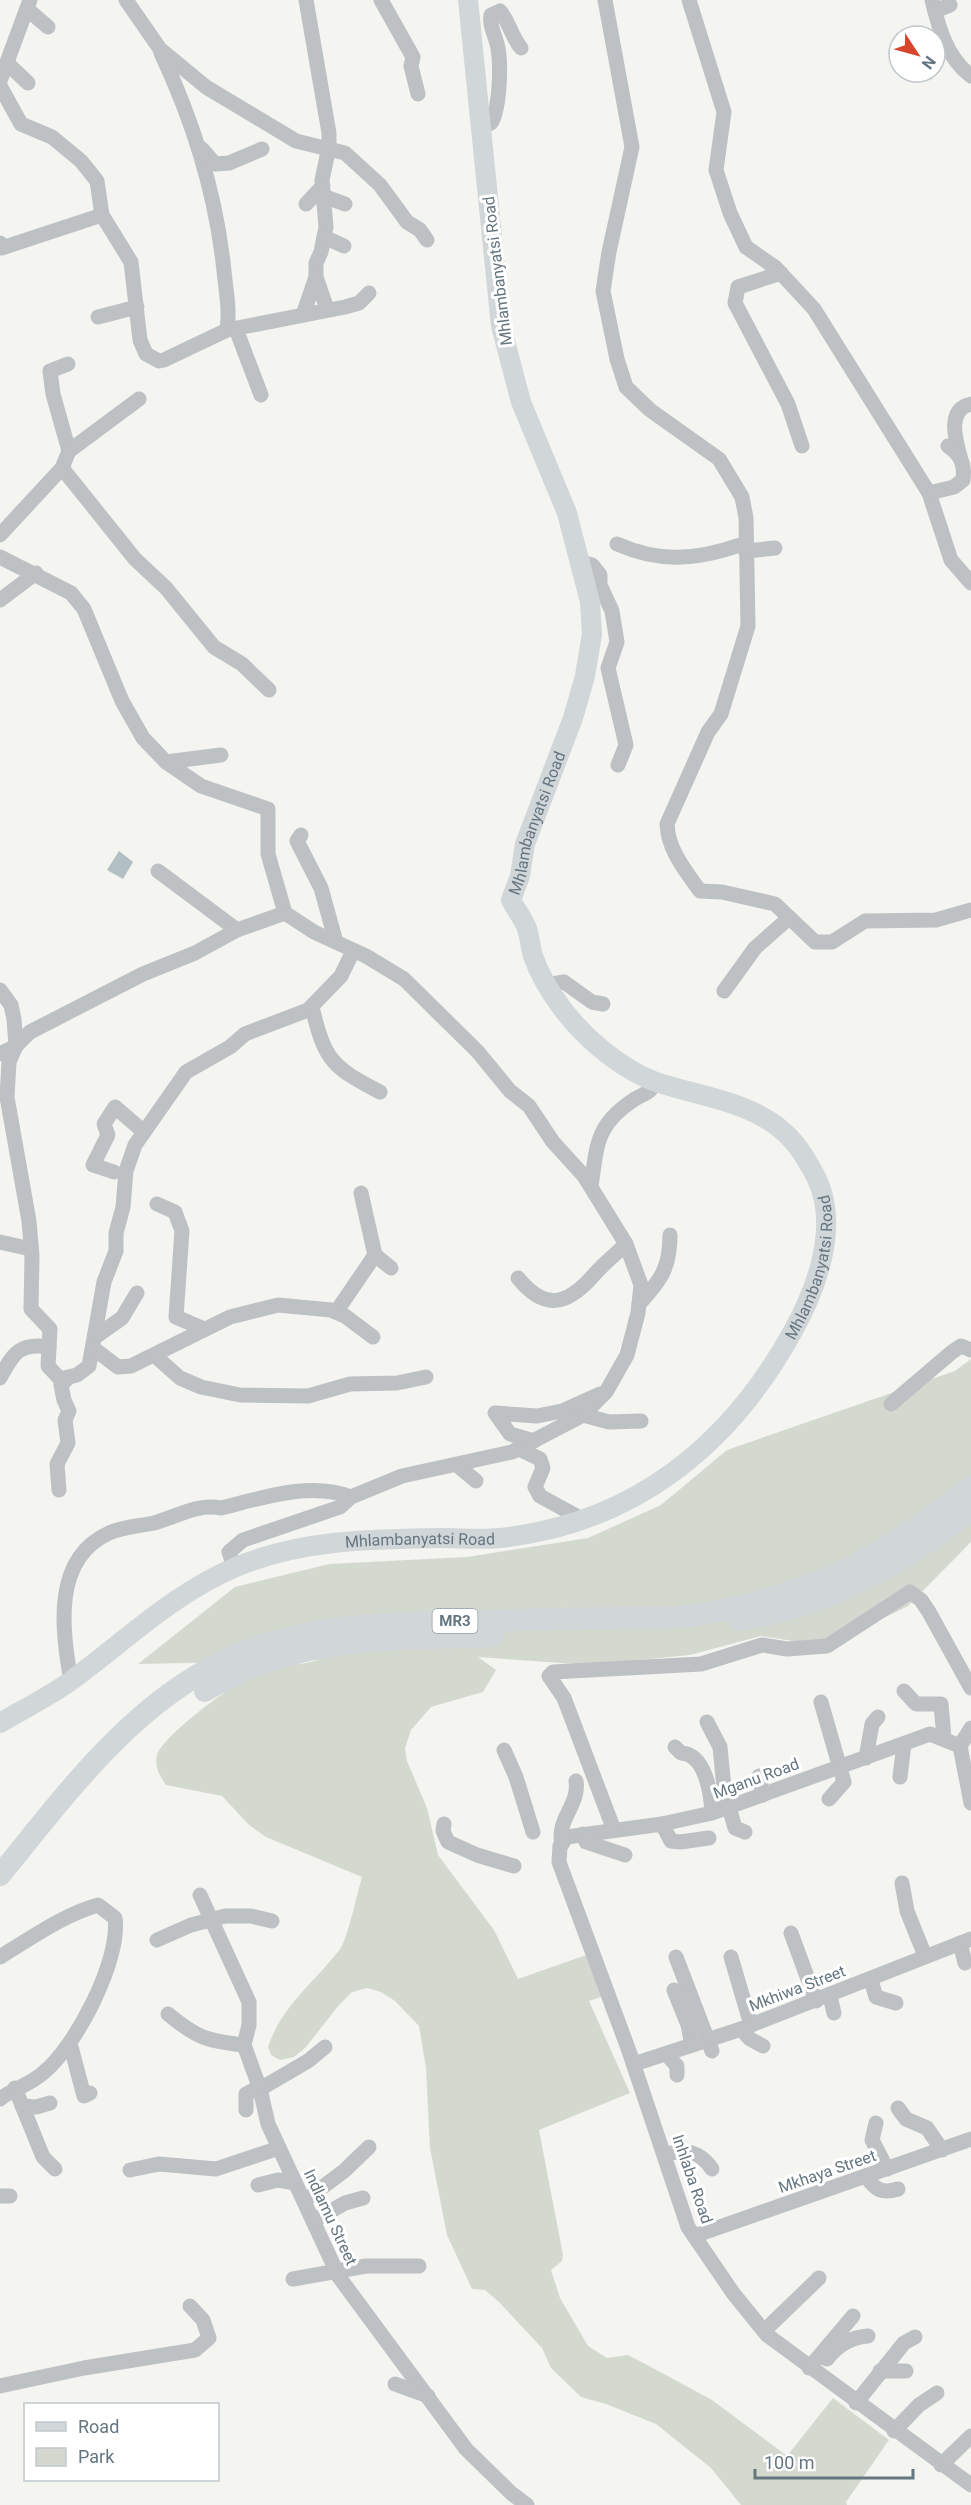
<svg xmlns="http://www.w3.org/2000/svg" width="971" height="2505" viewBox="0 0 971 2505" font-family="Roboto,sans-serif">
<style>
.green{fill:#d4d9d0}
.water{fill:#b2c0c3}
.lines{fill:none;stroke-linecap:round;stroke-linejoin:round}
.minor{stroke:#bdc1c4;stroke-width:15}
.major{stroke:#d1d6d9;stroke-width:20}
.highway{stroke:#d1d6d9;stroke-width:22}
.labels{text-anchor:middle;stroke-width:6;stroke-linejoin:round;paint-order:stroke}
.shield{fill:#fff;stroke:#939fa6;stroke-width:1.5}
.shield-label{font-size:15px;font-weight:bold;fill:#657680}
.street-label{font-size:16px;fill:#657680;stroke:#fff}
</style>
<rect width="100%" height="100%" fill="#f4f4f0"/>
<path class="green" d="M971 1359V1542L908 1606 827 1646 761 1636 690 1655 590 1665 478 1657 496 1670 483 1692 431 1707 411 1730 405 1748 407 1761 427 1808 438 1855 494 1930 518 1979 592 1953 604 1996 589 2001 630 2093 539 2130 563 2255 562 2261 551 2270 560 2298 588 2346 607 2358 628 2355 651 2367 712 2400 787 2456 833 2398 889 2440 846 2502 847 2505H741L711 2468 656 2424 606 2404 581 2397 551 2368 542 2348 499 2302 485 2290 472 2289 447 2235 430 2148 426 2068 419 2026 395 2001 381 1992 367 1988 352 1992 339 2005 306 2047 294 2057 280 2060 271 2055 268 2047C282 2005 315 1982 340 1949 348 1938 357 1893 362 1877L266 1837 249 1825 222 1796 166 1785C160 1776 154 1767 157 1755 163 1735 239 1679 259 1672 277 1665 299 1666 318 1660L138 1664 235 1587 329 1564 467 1557 588 1538 661 1505 727 1450 955 1371Z"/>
<path class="water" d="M119 851 133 862 123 879 107 870Z"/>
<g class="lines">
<g class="minor">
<path d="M126 0 160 49 206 87 296 141 345 153 380 185 407 222 420 230 427 240"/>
<path d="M306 0 329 133V147L322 180 326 227 321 252 316 263V277L327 309"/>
<path d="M381 0 413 57 411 66 418 94"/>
<path d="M605 0 632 147 609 252 603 291 617 359 626 387 650 410 719 459 742 497 746 518 748 626 721 714 708 732 667 824C668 850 685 870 700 891L722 892 775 904 815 942H832L865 921 936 920 971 910"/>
<path d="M689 0 724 112 716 170 730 213 746 247 776 268 814 309 929 493 951 560 971 583"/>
<path d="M932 0C939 29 947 58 971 76"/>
<path d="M27 9 48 27"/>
<path d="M935 11 950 5"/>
<path d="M161 53C194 123 216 193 224 271 226 292 230 309 227 330"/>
<path d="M7 63 28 83"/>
<path d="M0 81 30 0"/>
<path d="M0 86 21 124 52 137 81 161 97 181 102 215 131 262 140 340 146 354 159 361 164 360 227 330 345 307 359 303 369 293"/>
<path d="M480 128 491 123C500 108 501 66 498 48 496 36 489 27 491 15L500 11C510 23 511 36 521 48"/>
<path d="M201 148 215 164 229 163 262 149"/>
<path d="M323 196 345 204"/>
<path d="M306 204 323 186"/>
<path d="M324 237 344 246"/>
<path d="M0 243 2 248 102 215"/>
<path d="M781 273 738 287 735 303 788 404 802 446"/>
<path d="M303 315 316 277"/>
<path d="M98 317 137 307"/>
<path d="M236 329 261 395"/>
<path d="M68 364 50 371 53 394 69 451"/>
<path d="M960 456C955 438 947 409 971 404"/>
<path d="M62 468 135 559 166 588 214 647 242 664 269 690"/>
<path d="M929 493 954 487 963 480C965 464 961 455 948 446"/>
<path d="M0 535 62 468 69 451 139 399"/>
<path d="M617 544C660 563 696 560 740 545L747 551 775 548"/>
<path d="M0 557 71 593 84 609 122 701 143 738 166 762 201 786 268 809V854L285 913"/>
<path d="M581 562 592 565 600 575V585L612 611 617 642 608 668 626 745 618 765"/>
<path d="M0 600 36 573"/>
<path d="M166 762 221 755"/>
<path d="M301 835 297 841 321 888 336 942"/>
<path d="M158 871 237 930"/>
<path d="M547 985 564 982 592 1002 603 1004"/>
<path d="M0 990 11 1005 14 1019 16 1046 9 1062 7 1097 29 1221 32 1256 31 1309 50 1329 48 1366 60 1379 77 1375 89 1366 104 1282 116 1251V1233L123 1207 126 1171 135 1145 186 1072 230 1047 245 1034 308 1010 341 976 353 951"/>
<path d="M724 991 755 948 789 918"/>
<path d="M312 1007C325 1061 332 1067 380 1092"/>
<path d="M0 1054 16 1046 30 1032 143 974 195 953 237 930 285 913 314 932 366 956 404 979 478 1052 510 1091 529 1106 553 1142 584 1176 626 1244 641 1285 638 1313 627 1355 606 1392 583 1415 512 1452 402 1476 351 1497 340 1507 243 1540 229 1552 234 1567"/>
<path d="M114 1172 93 1165 108 1135 104 1124 115 1107 144 1132"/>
<path d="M591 1187C597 1144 596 1124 635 1099 645 1093 651 1093 655 1082"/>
<path d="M361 1193 375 1255 391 1268"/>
<path d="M157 1204 175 1212 182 1231 176 1317 204 1329"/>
<path d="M0 1242 31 1249"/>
<path d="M518 1278C544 1310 566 1306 592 1277 602 1265 615 1255 626 1244"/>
<path d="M639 1304C661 1280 670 1268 670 1235"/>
<path d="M336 1312 375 1255"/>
<path d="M95 1337 122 1318 137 1293"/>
<path d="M93 1348 118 1367 131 1366 230 1317 278 1305 331 1310 345 1316 373 1337"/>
<path d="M154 1355 180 1378 201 1387 240 1395 308 1396 350 1384 397 1383 426 1377"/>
<path d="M0 1378C13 1354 19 1342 49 1347"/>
<path d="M891 1404 952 1352 961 1346 971 1350"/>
<path d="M583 1415 609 1422 641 1421"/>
<path d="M534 1441 510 1434 495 1413 537 1416 562 1411 600 1394"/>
<path d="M519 1449 540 1459 543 1468 535 1487 540 1496 582 1519"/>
<path d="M457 1465 476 1481"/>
<path d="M59 1490 57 1464 68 1443 65 1420 69 1411 64 1400 61 1385 69 1377"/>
<path d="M71 1681C62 1630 52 1559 109 1533 122 1527 140 1526 154 1523 176 1517 198 1503 221 1508 262 1498 310 1481 351 1497"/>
<path d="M904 1691 916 1704H941L944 1738"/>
<path d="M821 1702 844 1782 829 1799"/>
<path d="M707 1722 720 1747 726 1808"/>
<path d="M971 1728 960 1746 971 1803"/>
<path d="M960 1746 930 1734 712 1813 662 1824 567 1837 560 1846 559 1862 629 2051 688 2227 733 2293 767 2335 971 2485"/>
<path d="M675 1747 681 1753C705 1754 711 1792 712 1813"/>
<path d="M504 1750 516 1777 533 1832"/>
<path d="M866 1758 872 1724 878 1717"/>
<path d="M759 1776 763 1795"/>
<path d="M900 1777 904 1744"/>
<path d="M729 1807 735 1828 745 1832"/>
<path d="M444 1824 443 1831 448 1842 477 1855 514 1866"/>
<path d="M662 1824 671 1841 680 1842 709 1838"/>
<path d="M614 1830 564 1698 549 1676 553 1672 701 1664 762 1645 787 1649 827 1646 910 1592 921 1600 929 1612 971 1688"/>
<path d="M583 1834 586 1842 625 1855"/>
<path d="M562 1844C556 1819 580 1805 576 1781"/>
<path d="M902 1883 907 1911 925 1956"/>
<path d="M200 1895 249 2002V2025L244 2045 260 2089 268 2124 339 2277 466 2449 511 2493 527 2505"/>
<path d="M791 1933 816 2001"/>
<path d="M157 1940 191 1925 225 1916H251L272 1921"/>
<path d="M960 1943 965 1963"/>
<path d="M0 1957C31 1938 63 1915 98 1905L115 1918C121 1959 76 2047 43 2073 31 2084 13 2089 0 2099"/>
<path d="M676 1957 712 2051"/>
<path d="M731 1957 751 2025"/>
<path d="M871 1980 876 1997 896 2003"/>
<path d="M674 1990 688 2025 692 2045"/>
<path d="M830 1996 834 2013"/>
<path d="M168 2014C197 2038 207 2041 244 2045"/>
<path d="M741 2029 750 2039 763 2046"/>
<path d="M70 2043 84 2096 90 2093"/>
<path d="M666 2054 677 2066V2075"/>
<path d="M634 2064 741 2029 971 1939"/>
<path d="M15 2088 43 2157 55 2169"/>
<path d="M260 2089 308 2061 325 2047"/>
<path d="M22 2106 36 2107 50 2103"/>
<path d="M898 2108 906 2119 927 2128 942 2150"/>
<path d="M246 2110V2094L259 2087"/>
<path d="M876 2123 872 2140 887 2169"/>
<path d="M665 2155C685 2148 700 2151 712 2169"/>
<path d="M130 2170 159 2164 216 2169 279 2148"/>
<path d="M866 2176C875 2190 882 2194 898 2189"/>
<path d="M258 2185 278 2180 295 2183"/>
<path d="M0 2196H10"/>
<path d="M304 2201 344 2171 369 2147"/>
<path d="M313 2221 345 2203 363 2198"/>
<path d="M694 2236 971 2139"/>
<path d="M293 2279 366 2266H419"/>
<path d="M764 2331 819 2278"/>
<path d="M827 2359C837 2346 851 2337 868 2336"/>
<path d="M809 2368 853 2316"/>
<path d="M880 2371H906"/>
<path d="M395 2384 428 2396"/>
<path d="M0 2386 84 2368 195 2350 209 2338 203 2320 190 2306"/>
<path d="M856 2403 904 2343 915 2337"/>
<path d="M894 2431 919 2405 937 2393"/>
<path d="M941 2465 971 2436"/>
</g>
<path class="major" id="s1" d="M0 1723C24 1709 50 1696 72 1680 125 1641 174 1593 236 1567 300 1540 370 1539 439 1538 459 1538 480 1540 500 1538 633 1524 730 1446 793 1331 817 1288 840 1225 816 1177 809 1164 801 1149 791 1139 759 1103 703 1097 659 1083 638 1076 617 1062 600 1048 572 1025 545 990 533 956 530 946 530 936 526 926 522 917 515 908 511 900L520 876 525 844 573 718 585 676 592 634 590 602 567 513 521 402 501 326 468 0"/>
<g class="highway">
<path d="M740 1620C831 1605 899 1566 971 1510"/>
<path d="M205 1691C296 1635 389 1640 492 1636"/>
<path d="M0 1875C65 1796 130 1705 226 1660 297 1626 375 1623 452 1622 506 1620 559 1619 612 1618 638 1617 664 1619 689 1616 800 1601 886 1557 971 1487"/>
</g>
</g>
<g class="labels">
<rect class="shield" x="432.5" y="1609" width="45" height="24" rx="4.5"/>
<g class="shield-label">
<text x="455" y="1626">MR3</text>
</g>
<g class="street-label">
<text transform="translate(497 271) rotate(-97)" y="6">Mhlambanyatsi Road</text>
<text dy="6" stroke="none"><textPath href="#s1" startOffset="1604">Mhlambanyatsi Road</textPath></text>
<text dy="6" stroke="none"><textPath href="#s1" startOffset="992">Mhlambanyatsi Road</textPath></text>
<text dy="6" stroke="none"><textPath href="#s1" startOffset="471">Mhlambanyatsi Road</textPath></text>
<text transform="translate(756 1778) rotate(-20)" y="6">Mganu Road</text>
<text transform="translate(797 1988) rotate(-21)" y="6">Mkhiwa Street</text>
<text transform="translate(827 2171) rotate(-19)" y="6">Mkhaya Street</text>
<text transform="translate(693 2179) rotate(71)" y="6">Inhlaba Road</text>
<text transform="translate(331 2217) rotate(65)" y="6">Indlamu Street</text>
</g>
</g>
<rect x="24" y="2403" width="195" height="78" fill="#ffffff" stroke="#c1c8cc" stroke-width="1.5"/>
<rect x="36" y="2422" width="30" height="9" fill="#d1d6d9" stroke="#c1c8cc" stroke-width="1.5"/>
<text x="78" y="2433" font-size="18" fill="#657680">Road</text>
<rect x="36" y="2448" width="30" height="18" fill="#d4d9d0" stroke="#c1c8cc" stroke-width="1.5"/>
<text x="78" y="2463" font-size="18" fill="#657680">Park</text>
<g transform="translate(917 54) rotate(126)"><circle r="28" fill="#ffffff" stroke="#c1c8cc" stroke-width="1.5"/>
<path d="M0-4.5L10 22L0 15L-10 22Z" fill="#d7452d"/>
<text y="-9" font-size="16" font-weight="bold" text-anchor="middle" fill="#657680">N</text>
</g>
<path d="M755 2469v9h158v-9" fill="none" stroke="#657680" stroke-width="3"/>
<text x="764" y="2469" font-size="18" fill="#657680" stroke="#ffffff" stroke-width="4.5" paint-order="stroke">100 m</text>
</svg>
